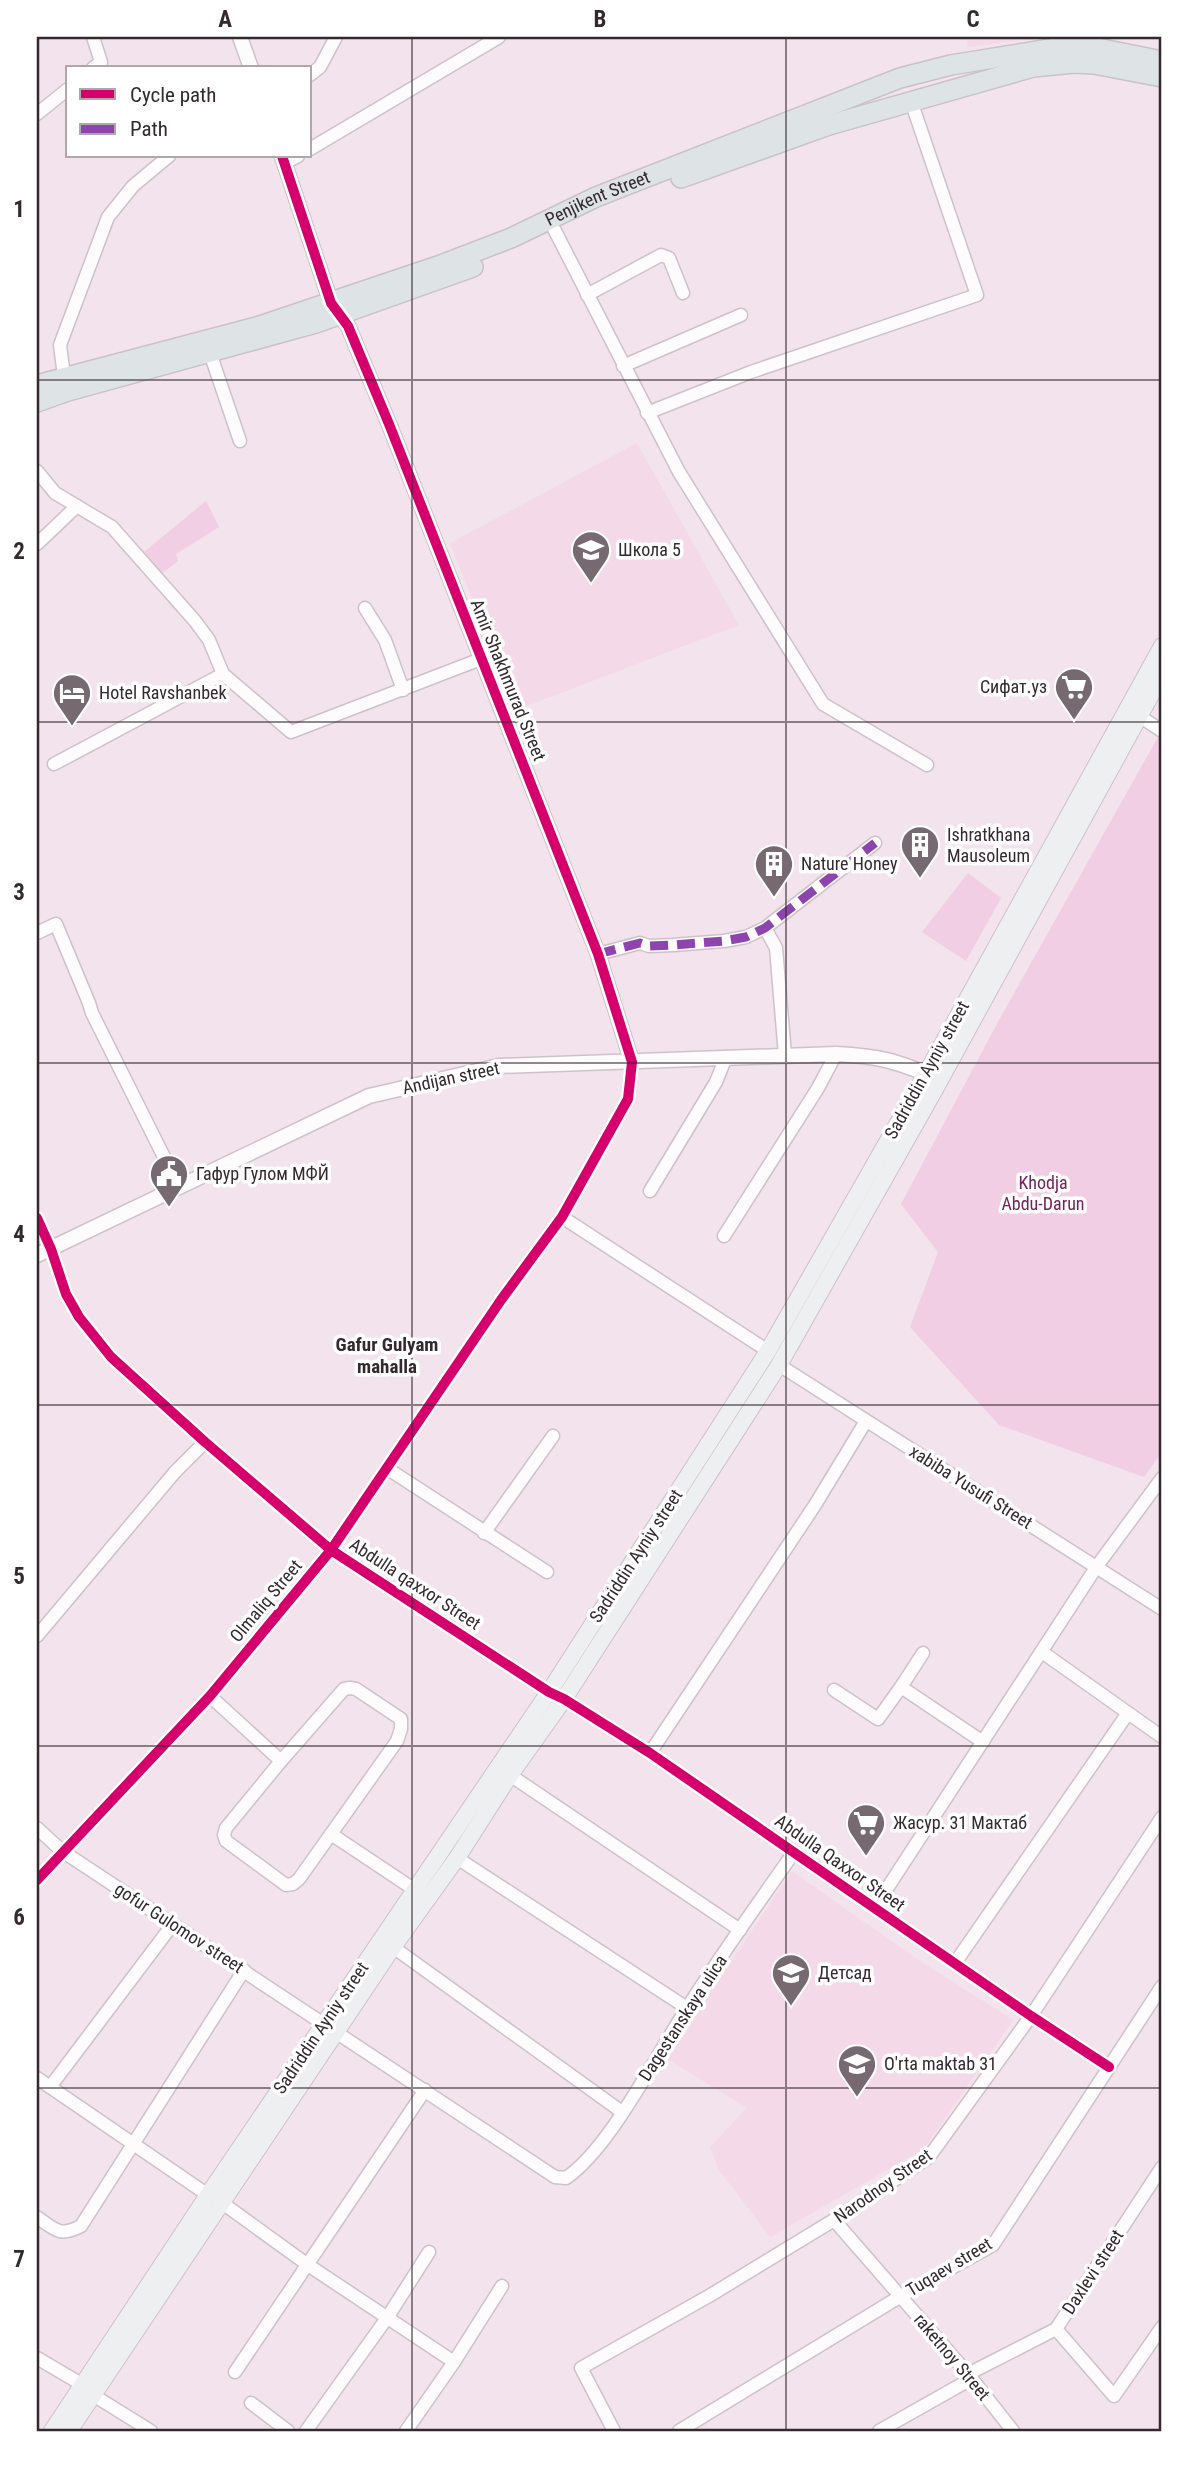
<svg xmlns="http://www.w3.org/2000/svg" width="1199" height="2468" viewBox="0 0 1199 2468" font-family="'Roboto Condensed',sans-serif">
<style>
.built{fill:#f4dae9}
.green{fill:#f1cee3}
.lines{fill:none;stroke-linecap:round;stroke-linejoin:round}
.minor-casing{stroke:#cec2c9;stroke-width:15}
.tertiary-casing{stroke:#cec2c9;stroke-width:17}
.secondary-casing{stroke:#cec2c9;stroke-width:18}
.primary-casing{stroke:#c9c2c6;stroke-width:22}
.minor{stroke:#fdfbfc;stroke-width:12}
.tertiary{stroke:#fdfbfc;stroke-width:14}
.secondary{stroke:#eeeff0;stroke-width:16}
.primary{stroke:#dee3e5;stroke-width:19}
.quiet{stroke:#8e44ad;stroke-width:9;stroke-dasharray:18 9;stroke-linecap:butt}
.cycleway-casing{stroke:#fff;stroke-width:15}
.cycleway{stroke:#d6006c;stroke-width:10}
.grid{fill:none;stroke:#33292e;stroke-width:2;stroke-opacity:0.55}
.labels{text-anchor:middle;stroke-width:7;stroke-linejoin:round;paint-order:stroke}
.street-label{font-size:18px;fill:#33292e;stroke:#fff}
.poi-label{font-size:18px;fill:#33292e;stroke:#fff;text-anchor:start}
.park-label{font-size:18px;fill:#732359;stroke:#fff}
.neighbourhood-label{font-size:19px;font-weight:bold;fill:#33292e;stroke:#fff}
.neatline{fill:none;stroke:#33292e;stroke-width:2.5}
.grid-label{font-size:23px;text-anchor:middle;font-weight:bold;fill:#33292e}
</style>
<rect width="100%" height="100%" fill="#f2e3ec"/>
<g class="built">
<path d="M967 37H1049L968 47Z"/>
<path d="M637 443 739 625 516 710 450 543Z"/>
<path d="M792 1871 914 1957 1013 2020 924 2149 770 2237 719 2170 710 2147 747 2108 666 2058Z"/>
</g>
<g class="green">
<path d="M206 501 219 527 176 554 178 561 161 574 144 552Z"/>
<path d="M1158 737 1162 740V1452L1144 1477 999 1425 910 1327 938 1252 901 1204 999 1020Z"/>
<path d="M968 873 1001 898 966 961 922 932Z"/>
</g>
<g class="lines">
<g class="minor-casing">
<g id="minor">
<path d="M93 37 101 62 93 68"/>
<path d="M310 75 320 67 336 37"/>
<path d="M37 114 68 89"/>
<path d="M310 149 499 37"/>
<path d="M285 163 298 156"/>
<path d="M554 229 679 472 823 704 927 765"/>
<path d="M587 295 661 255 669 258 683 293"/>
<path d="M210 353 240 441"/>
<path d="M623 366 741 315"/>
<path d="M64 376 60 345 108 217 133 186 169 156"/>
<path d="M647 413 751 372 977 295 911 101"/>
<path d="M37 471 55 493 112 527 195 621 209 640 223 674 291 732 481 659"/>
<path d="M37 544 77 506"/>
<path d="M365 608 385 640 403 690"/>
<path d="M1133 712 1162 731"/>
<path d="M54 764 223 674"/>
<path d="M765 928 776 948 785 1055"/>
<path d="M37 933 56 924 89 1003 92 1013 179 1187"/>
<path d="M598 954 640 943 649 946 673 945 724 941 746 937 765 928 875 843"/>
<path d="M650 1191 716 1082 726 1057"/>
<path d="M562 1217 768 1351"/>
<path d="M37 1218 51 1249 66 1294 79 1317 111 1357 205 1442 331 1550 549 1692 564 1699 650 1753 1031 2016 1109 2067"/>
<path d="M724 1236 818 1088 836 1054"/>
<path d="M779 1365 1162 1609"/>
<path d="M388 1469 547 1572"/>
<path d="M484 1533 553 1436"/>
<path d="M37 1636 175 1472 205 1442"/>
<path d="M1042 1652 1162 1737"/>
<path d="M901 1687 923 1653"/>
<path d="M350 1688 356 1689 401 1719V1729L397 1741 299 1879 293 1884 286 1885 226 1841 224 1835 226 1828 281 1761 344 1689Z"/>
<path d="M834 1690 878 1719 901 1687 983 1742"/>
<path d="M210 1696 281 1761"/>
<path d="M650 1753 815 1505 866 1421"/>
<path d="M510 1775 740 1930"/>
<path d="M37 1828 62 1851 555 2177 566 2178C610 2148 655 2057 686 2010 720 1956 758 1904 794 1852"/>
<path d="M331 1834 415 1890"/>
<path d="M457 1858 687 2008"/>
<path d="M37 1880 210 1696 331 1550 501 1300 562 1217 628 1099 632 1062"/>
<path d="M875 1907 1097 1566 1162 1478"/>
<path d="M393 1947 622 2112"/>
<path d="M955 1963 1128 1713"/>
<path d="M37 2078 208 2195"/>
<path d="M50 2087 173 1924"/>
<path d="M221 2202 308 2265 454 2362"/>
<path d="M37 2217C55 2230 60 2237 81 2226L244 1970"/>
<path d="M834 2220 968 2374 1013 2431"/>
<path d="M1056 2329 1114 2396 1162 2327"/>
<path d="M37 2358 83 2385"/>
<path d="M235 2372 425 2090"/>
<path d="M968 2374 1056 2329 1162 2167"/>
<path d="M93 2395 151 2431"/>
<path d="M251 2403 288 2431"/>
<path d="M306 2431 387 2318 429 2252"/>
<path d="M406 2431 454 2362 502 2286"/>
<path d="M614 2431 581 2368 709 2296 834 2220 929 2157 1031 2016 1162 1817"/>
<path d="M679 2431 901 2296 993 2245 1162 1986"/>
<path d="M879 2431 971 2379"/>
</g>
</g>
<g class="tertiary-casing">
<g id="tertiary">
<path d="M240 37 251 68"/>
<path d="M282 156 331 303 348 326 389 424 598 954 632 1062"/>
<path d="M37 1255 369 1096 499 1066 836 1054C879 1056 897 1061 936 1078"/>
</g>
</g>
<g class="secondary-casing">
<g id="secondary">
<path d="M52 2431 208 2195 549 1692 768 1351 926 1074 1162 646"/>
<path d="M69 2431 393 1947 457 1858 510 1775 564 1699 779 1365 934 1091 1162 675"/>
</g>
</g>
<g class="primary-casing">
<g id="primary">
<path d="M681 178 829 125 1033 67 1074 63 1094 64 1162 77"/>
<path id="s1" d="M37 385 260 326 438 266 511 238 596 197 900 78 951 65 1068 46 1097 48 1162 61"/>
<path d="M37 402 68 391 316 323 473 267"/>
</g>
</g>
<use href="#minor" class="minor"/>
<use href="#tertiary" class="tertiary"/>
<use href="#secondary" class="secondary"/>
<use href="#primary" class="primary"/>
<path class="quiet" d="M598 954 640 943 649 946 673 945 724 941 746 937 765 928 875 843"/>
<g class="cycleway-casing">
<g id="cycleway">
<path d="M37 1218 51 1249 66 1294 79 1317 111 1357 205 1442 331 1550 549 1692 564 1699 650 1753 1031 2016 1109 2067"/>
<path d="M37 1880 210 1696 331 1550 501 1300 562 1217 628 1099 632 1062 598 954 389 424 348 326 331 303 282 156"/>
</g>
</g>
<use href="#cycleway" class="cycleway"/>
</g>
<path class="grid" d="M412 37V2431M786 37V2431M37 380H1162M37 722H1162M37 1063H1162M37 1405H1162M37 1746H1162M37 2088H1162"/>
<defs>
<g id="school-pin" transform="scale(2.0125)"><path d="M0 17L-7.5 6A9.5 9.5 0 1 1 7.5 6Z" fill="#766a70" stroke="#fff"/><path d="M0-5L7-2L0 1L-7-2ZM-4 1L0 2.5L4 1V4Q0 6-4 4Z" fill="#fff"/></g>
<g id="supermarket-pin" transform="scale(2.0125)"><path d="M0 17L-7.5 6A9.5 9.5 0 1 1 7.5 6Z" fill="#766a70" stroke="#fff"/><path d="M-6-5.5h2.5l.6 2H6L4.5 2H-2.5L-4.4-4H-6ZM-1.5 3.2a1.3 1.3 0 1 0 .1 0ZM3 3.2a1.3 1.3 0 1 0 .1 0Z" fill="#fff"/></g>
<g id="hotel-pin" transform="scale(2.0125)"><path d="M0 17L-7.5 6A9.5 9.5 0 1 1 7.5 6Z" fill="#766a70" stroke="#fff"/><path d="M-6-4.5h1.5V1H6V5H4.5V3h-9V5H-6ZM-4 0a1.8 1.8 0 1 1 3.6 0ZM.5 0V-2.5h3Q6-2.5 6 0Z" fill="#fff"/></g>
<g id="building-pin" transform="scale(2.0125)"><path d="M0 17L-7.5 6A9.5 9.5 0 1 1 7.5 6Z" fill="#766a70" stroke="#fff"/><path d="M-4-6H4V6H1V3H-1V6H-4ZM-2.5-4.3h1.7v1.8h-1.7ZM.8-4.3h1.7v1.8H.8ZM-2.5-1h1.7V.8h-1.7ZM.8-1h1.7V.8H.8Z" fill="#fff"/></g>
<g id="civic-pin" transform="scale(2.0125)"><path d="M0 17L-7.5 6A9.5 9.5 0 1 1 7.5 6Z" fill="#766a70" stroke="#fff"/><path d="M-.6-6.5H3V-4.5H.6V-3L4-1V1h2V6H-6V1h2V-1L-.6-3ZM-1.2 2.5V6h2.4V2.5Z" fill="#fff"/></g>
</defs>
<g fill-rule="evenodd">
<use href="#school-pin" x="591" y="550"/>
<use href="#supermarket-pin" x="1074" y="687"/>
<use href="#hotel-pin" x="72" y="693"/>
<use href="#building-pin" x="920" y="845"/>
<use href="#building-pin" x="774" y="864"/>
<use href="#civic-pin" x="169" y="1174"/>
<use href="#supermarket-pin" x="866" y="1823"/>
<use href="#school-pin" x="791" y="1973"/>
<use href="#school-pin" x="857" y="2064"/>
</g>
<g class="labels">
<g class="street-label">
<text dy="6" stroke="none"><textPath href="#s1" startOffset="592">Penjikent Street</textPath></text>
<text transform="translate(508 680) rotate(68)" y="6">Amir Shakhmurad Street</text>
<text transform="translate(927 1070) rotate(-61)" y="6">Sadriddin Ayniy street</text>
<text transform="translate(451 1078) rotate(-12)" y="6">Andijan street</text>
<text transform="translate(971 1487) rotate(32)" y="6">xabiba Yusufi Street</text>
<text transform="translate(636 1556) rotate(-57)" y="6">Sadriddin Ayniy street</text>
<text transform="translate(415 1584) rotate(33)" y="6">Abdulla qaxxor Street</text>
<text transform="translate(266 1601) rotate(-50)" y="6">Olmaliq Street</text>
<text transform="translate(840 1863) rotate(35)" y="6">Abdulla Qaxxor Street</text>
<text transform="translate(179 1928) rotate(33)" y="6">gofur Gulomov street</text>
<text transform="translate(683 2018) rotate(-57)" y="6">Dagestanskaya ulica</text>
<text transform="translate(321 2028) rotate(-56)" y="6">Sadriddin Ayniy street</text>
<text transform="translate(883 2186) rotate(-35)" y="6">Narodnoy Street</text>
<text transform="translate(949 2267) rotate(-31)" y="6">Tuqaev street</text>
<text transform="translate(1093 2272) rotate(-57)" y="6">Daxlevi street</text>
<text transform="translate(952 2357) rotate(50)" y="6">raketnoy Street</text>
</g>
<g class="poi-label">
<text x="618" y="556">Школа 5</text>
<text x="1047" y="693" text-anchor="end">Сифат.уз</text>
<text x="99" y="699">Hotel Ravshanbek</text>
<text x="947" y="841">Ishratkhana<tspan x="947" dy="21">Mausoleum</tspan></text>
<text x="801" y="870">Nature Honey</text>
<text x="196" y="1180">Гафур Гулом МФЙ</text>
<text x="893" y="1829">Жасур. 31 Мактаб</text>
<text x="818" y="1979">Детсад</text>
<text x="884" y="2070">O'rta maktab 31</text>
</g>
<g class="park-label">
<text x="1043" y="1189">Khodja<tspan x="1043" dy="21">Abdu-Darun</tspan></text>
</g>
<g class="neighbourhood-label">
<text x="387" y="1351">Gafur Gulyam<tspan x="387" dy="22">mahalla</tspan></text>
</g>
</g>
<rect width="1199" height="2468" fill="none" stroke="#ffffff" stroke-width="77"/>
<rect x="66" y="66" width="245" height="91" fill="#ffffff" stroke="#ada9ab" stroke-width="2"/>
<rect x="80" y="89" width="35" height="10" fill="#d6006c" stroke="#ada9ab" stroke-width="2"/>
<text x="130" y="102" font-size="21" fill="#33292e">Cycle path</text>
<rect x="80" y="124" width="35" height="10" fill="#8e44ad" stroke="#ada9ab" stroke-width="2"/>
<text x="130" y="136" font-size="21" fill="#33292e">Path</text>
<rect x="38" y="38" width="1122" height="2392" class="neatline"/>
<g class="grid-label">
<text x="225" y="27">A</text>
<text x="600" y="27">B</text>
<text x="973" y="27">C</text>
<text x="19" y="217">1</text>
<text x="19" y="559">2</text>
<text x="19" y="900">3</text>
<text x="19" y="1242">4</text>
<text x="19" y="1584">5</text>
<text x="19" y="1925">6</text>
<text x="19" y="2267">7</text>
</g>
</svg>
